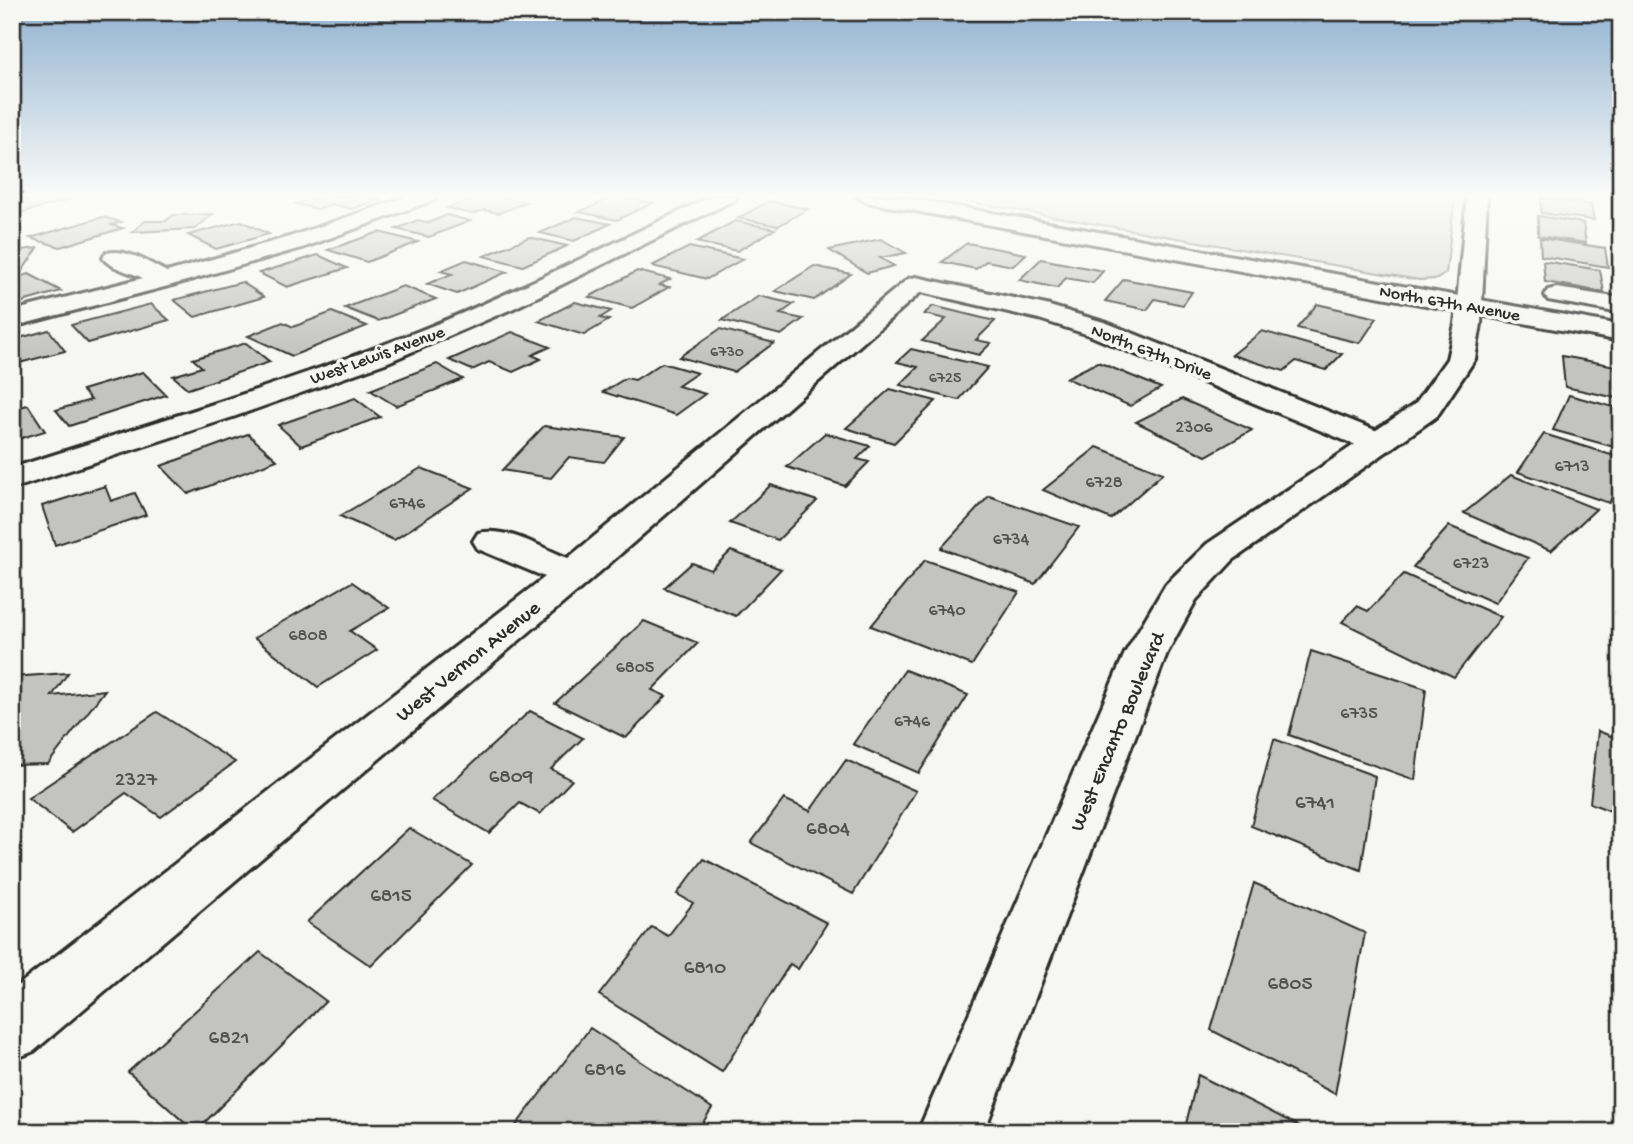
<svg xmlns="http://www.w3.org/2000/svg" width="1633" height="1144" viewBox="0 0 1633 1144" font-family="'Gochi Hand',sans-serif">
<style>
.green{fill:#d9d9d5;stroke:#828280;stroke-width:2}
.building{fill:#c3c3c0;stroke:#2b2b2b;stroke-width:2}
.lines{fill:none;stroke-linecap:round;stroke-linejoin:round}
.minor-casing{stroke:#2b2b2b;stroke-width:6}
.tertiary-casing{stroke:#2b2b2b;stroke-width:6}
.secondary-casing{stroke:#2b2b2b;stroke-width:6}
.minor{fill:#f6f6f2;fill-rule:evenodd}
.tertiary{fill:#f6f6f2;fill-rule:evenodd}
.secondary{fill:#f6f6f2;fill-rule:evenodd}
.labels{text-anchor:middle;stroke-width:7;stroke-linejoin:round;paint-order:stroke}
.far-number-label{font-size:16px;fill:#515150}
.far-street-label{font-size:18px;fill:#2b2b2b;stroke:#f6f6f2}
.number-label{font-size:18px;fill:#515150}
.street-label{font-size:21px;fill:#2b2b2b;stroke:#f6f6f2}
.near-number-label{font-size:21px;fill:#515150}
</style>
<rect width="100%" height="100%" fill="#f6f6f2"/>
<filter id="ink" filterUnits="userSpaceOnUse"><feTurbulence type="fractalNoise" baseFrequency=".0143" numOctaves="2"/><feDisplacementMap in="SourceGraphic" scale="14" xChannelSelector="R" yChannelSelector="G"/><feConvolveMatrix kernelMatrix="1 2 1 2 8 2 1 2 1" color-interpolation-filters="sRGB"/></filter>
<g filter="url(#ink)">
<path class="green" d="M935 196H1455L1446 273 1437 279 1419 280Z"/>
<g class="building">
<path d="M41 196H67L75 198 17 214 12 212V203Z"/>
<path d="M322 196H366L380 199 352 209 332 204 317 209 296 204Z"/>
<path d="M482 196H498L527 202 499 213 484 210 472 214 447 208Z"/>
<path d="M616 196 653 203 617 220 579 212Z"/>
<path d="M1540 196H1579L1580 201Z"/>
<path d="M1541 198 1591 205 1594 220 1541 213Z"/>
<path d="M769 201 808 209 778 226 738 218Z"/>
<path d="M213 214 195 229 132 232 145 221H166L173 215Z"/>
<path d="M447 215 470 221 429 237 396 229 418 220 428 223Z"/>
<path d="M1538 216 1583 223 1586 243 1538 236Z"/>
<path d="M103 217 121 222 111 225 123 228 60 247 30 238Z"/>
<path d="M576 217 610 224 574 241 540 233Z"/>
<path d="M241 221 269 234 216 249 188 235Z"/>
<path d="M735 221 775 229 737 251 696 242Z"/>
<path d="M379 232 418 242 367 262 328 250Z"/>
<path d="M529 237 567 246 523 266 484 256Z"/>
<path d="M1540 238 1605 248 1608 267 1541 256Z"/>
<path d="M881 239 906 253 880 258 894 266 867 273 829 250Z"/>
<path d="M967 243 1026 254 1013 266 986 261 976 269 942 262Z"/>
<path d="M689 247 743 259 707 279 652 266Z"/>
<path d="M38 248 22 271 12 273V251Z"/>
<path d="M318 255 347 268 287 287 259 273Z"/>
<path d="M1041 259 1103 271 1093 283 1066 278 1057 288 1019 280Z"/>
<path d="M466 260 507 272 457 294 427 284 452 274 440 271Z"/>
<path d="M1543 261 1600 270 1604 292 1545 282Z"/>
<path d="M814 266 851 274 814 300 775 291Z"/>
<path d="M637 271 670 279 659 285 669 287 632 308 589 297Z"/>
<path d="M29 274 61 291 12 305V279Z"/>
<path d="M1124 279 1192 292 1183 305 1155 299 1147 310 1105 301Z"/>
<path d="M242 282 264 297 195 317 174 300Z"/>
<path d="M403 286 436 299 378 321 345 308Z"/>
<path d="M759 296 794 304 780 314 803 319 781 335 722 320Z"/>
<path d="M575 302 611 311 600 318 609 320 584 335 538 321Z"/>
<path d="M151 304 169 320 88 343 71 325Z"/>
<path d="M1317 304 1377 318 1360 343 1297 328Z"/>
<path d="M933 306 995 321 976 340 991 343 979 355 922 341 946 319 924 314Z"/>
<path d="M332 312 367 326 292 356 248 336 283 322 293 327Z"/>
<path d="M720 329 774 343 734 372 679 357Z"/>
<path d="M49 330 65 351 12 365V340Z"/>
<path d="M1262 331 1342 354 1326 370 1296 361 1284 371 1232 355Z"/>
<path d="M512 332 550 347 532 355 541 359 513 372 489 362 472 370 449 360Z"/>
<path d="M246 343 270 362 188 389 173 376 202 367 193 359Z"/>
<path d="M911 349 988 367 959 400 900 385 918 367 897 362Z"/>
<path d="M1562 356 1621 367V399L1565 387Z"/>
<path d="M1098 362 1161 388 1130 406 1066 378Z"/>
<path d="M662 363 697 373 678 386 705 394 676 415 603 392 626 378 635 380Z"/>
<path d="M437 364 463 379 396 406 370 390Z"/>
<path d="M143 372 166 395 69 426 56 410 91 400 82 390Z"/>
<path d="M890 389 936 401 894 443 846 428Z"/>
<path d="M1569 395 1621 409V449L1553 430Z"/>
<path d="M355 398 380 417 301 446 278 425Z"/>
<path d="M1182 399 1252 430 1206 456 1136 422Z"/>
<path d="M28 405 45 431 12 441V409Z"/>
<path d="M544 426 624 437 604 462 569 457 551 478 502 470Z"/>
<path d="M825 433 870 446 857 459 869 462 845 486 787 467Z"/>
<path d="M248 434 277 460 188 494 161 466Z"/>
<path d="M1544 434 1621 458V481L1609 503 1518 472Z"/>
<path d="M1097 447 1163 473 1111 519 1043 490Z"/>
<path d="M421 468 473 488 394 540 340 516Z"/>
<path d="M1511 475 1596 509 1551 551 1464 513Z"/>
<path d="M771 485 817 501 778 540 730 523Z"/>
<path d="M105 486 111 501 135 493 146 515 55 545 42 506Z"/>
<path d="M989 496 1079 527 1035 584 941 548Z"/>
<path d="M1449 526 1528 558 1495 603 1413 567Z"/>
<path d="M731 551 781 569 736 616 664 588 692 563 711 570Z"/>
<path d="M925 560 1019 592 972 665 871 626Z"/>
<path d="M1404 574 1501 617 1454 677 1342 622 1357 606 1368 611Z"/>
<path d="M352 582 389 608 350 631 377 650 318 687 254 638Z"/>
<path d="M644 621 698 643 652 690 666 696 626 738 555 703Z"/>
<path d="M1311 651 1426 689 1415 780 1289 735Z"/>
<path d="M905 670 968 695 919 773 853 744Z"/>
<path d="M68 673 52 696 105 690 48 764 12 765V677Z"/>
<path d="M530 711 583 738 551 769 572 780 540 814 520 803 489 833 432 800Z"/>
<path d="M157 712 235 762 161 817 126 793 72 832 28 798Z"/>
<path d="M1598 731 1621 740V815L1590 803Z"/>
<path d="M1274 739 1375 776 1361 870 1251 826Z"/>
<path d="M846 760 916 791 853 894 751 843 784 799 810 811Z"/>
<path d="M409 828 472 865 371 966 307 922Z"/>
<path d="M704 859 827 923 798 969 790 964 722 1072 599 995 652 927 668 936 693 903 677 894Z"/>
<path d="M1254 883 1365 933 1335 1094 1211 1030Z"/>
<path d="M260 952 326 1001 195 1132 128 1072Z"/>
<path d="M590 1028 712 1108 697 1132H511Z"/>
<path d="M1198 1075 1311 1132H1184Z"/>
</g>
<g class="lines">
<g class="minor-casing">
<g id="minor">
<path d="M409 196H437L434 200 305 247 172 285 12 327V311L143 278C131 272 110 268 103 258L106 253C127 248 149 263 167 272L289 237Z"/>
<path d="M712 196H737L734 200 514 308 388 362 233 417 12 489V468C148 424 286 384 419 331 519 291 615 242 712 196Z"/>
<path d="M916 277 1046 305 1107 323 1390 436 1395 443 1390 450 1379 453 1368 450 1089 335 1039 319 921 292 587 583 34 1051 12 1060V990L545 577 478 549 473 541 478 533C507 526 541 548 568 558L908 279Z"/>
<path d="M1557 288 1621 298V313L1548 300 1545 295 1548 290Z"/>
</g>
</g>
<g class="tertiary-casing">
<path id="tertiary" d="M1467 196H1487L1481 324 1475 359 1437 416 1233 560 1196 600 1167 653 984 1132H918L1125 653 1166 584 1207 544 1415 404 1447 359 1455 324Z"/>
</g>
<g class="secondary-casing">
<path id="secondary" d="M856 196H897L1621 325V341L866 202Z"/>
</g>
<use href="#minor" class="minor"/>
<use href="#tertiary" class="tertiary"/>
<use href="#secondary" class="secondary"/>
</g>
</g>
<linearGradient id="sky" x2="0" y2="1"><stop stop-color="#91b2d0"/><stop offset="0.55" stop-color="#fbfbf9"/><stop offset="1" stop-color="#fbfbf9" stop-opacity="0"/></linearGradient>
<rect width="1633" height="356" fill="url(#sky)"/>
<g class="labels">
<g class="far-number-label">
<text x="727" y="356">6730</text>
<text x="945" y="382">6725</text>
</g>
<g class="far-street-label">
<text transform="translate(1450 302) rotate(10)" y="6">North 67th Avenue</text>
<text transform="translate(1152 351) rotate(21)" y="6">North 67th Drive</text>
<text transform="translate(377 354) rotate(-20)" y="6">West Lewis Avenue</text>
</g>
<g class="number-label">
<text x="1194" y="432">2306</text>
<text x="1572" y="471">6713</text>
<text x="1104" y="487">6728</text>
<text x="407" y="508">6746</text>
<text x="1011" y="544">6734</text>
<text x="1471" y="568">6723</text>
<text x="947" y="615">6740</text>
<text x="308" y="640">6808</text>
<text x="635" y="672">6805</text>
<text x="1359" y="718">6735</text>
<text x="912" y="726">6746</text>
</g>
<g class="street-label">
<text transform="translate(467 660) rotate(-39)" y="7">West Vernon Avenue</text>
<text transform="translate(1116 731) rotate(-67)" y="7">West Encanto Boulevard</text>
</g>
<g class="near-number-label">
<text x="511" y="782">6809</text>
<text x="136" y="785">2327</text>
<text x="1315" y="808">6741</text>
<text x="828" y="834">6804</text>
<text x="391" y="901">6815</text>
<text x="705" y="973">6810</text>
<text x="1290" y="989">6805</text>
<text x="229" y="1043">6821</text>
<text x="605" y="1075">6816</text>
</g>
</g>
<rect width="1633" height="1144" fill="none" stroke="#f6f6f2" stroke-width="42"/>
<rect x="21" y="21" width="1591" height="1102" fill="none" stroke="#2b2b2b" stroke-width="2.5" filter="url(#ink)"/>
</svg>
